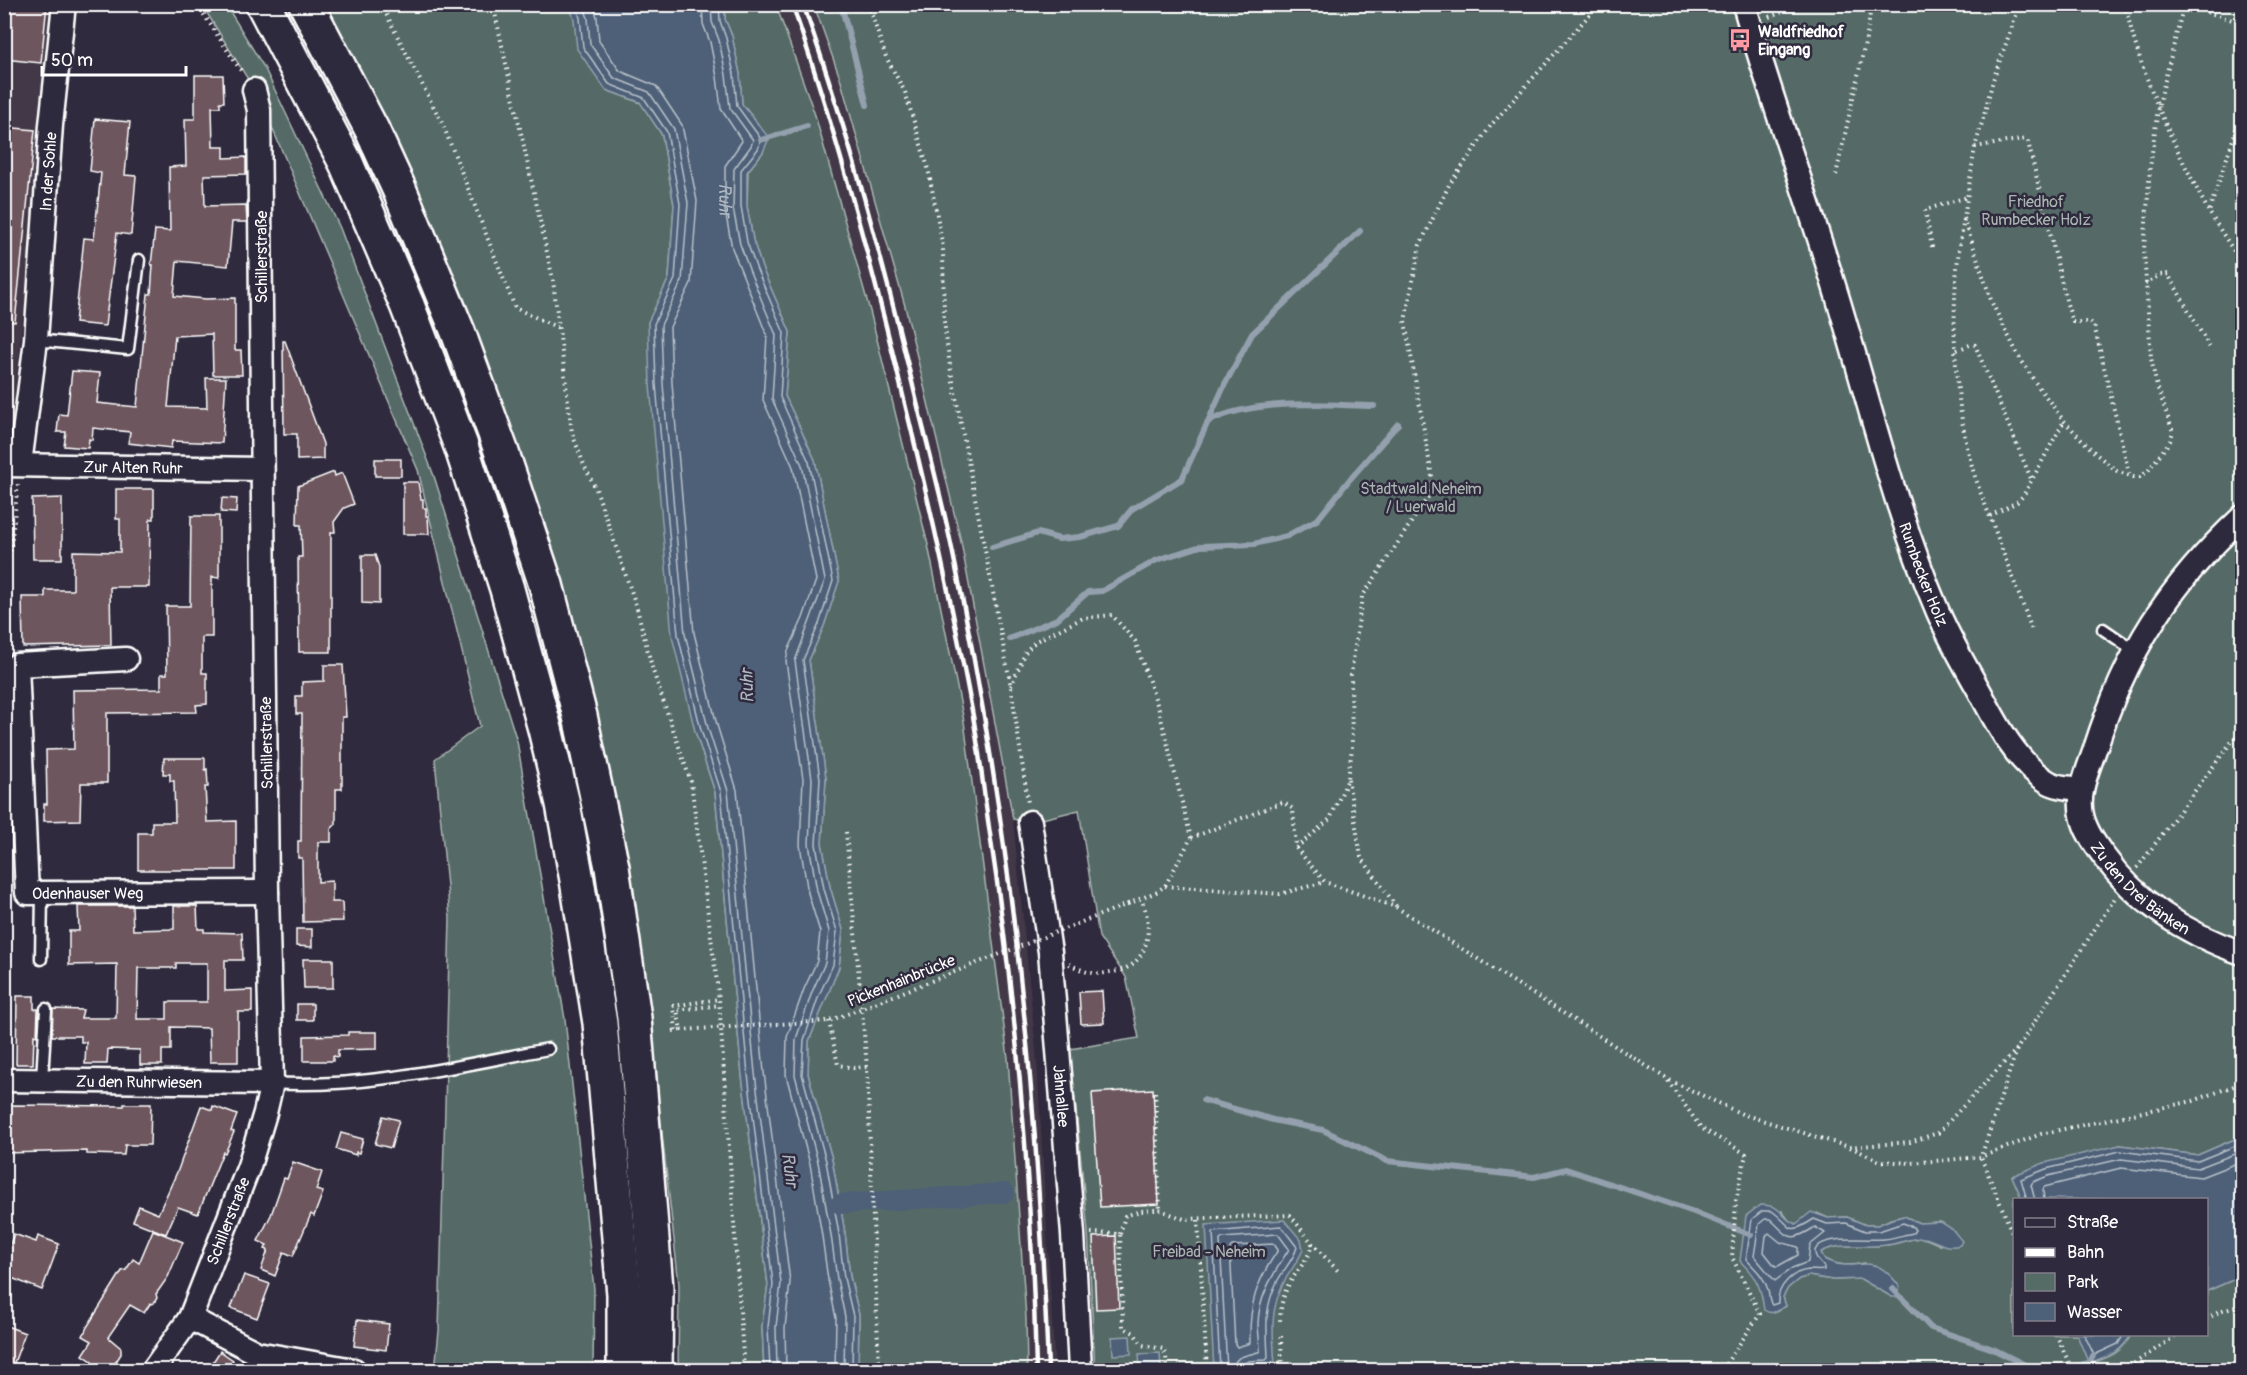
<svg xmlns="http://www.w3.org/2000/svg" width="2247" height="1375" viewBox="0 0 2247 1375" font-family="Pangolin,sans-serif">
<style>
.built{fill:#423847}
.green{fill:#556b66;stroke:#aab5b2;stroke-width:1.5;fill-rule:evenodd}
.water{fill:#4d6178;stroke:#94a0ae;stroke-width:1.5}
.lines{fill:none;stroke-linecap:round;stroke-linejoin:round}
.shore{stroke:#b8c0c9;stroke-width:1.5}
.stream{stroke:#94a0ae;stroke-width:6}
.canal{stroke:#4d6178;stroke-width:20}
.building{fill:#6e575f;stroke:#fff;stroke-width:1.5;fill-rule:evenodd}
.lane-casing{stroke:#fff;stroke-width:15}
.street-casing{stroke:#fff;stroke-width:27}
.highway-casing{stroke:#fff;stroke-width:38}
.path{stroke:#fff;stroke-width:4;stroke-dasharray:1.5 4.5;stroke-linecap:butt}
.lane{stroke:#2f2a3d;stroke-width:10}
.street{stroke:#2f2a3d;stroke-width:22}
.highway{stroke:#2f2a3d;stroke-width:33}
.rail{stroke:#fff;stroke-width:4.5}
.path-bridge{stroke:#fff;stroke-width:4;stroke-dasharray:1.5 4.5;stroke-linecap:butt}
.labels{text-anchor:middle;stroke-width:5;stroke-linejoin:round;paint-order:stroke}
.poi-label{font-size:16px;font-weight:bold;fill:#fff;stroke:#2f2a3d;text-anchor:start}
.street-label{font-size:16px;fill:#fff;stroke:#2f2a3d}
.park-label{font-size:16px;fill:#aab5b2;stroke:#2f2a3d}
.water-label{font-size:18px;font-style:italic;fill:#afb8c2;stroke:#2f2a3d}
</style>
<rect width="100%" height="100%" fill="#2f2a3d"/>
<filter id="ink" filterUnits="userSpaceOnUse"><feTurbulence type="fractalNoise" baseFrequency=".0167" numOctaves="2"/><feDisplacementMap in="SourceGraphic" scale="12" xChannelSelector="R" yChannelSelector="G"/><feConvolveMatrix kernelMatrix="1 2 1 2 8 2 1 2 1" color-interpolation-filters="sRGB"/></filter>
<g filter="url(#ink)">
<g class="built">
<path d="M5 5H55L9 454H5Z"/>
<path d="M776 5H814L840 78 905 306 961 542 1013 819 1037 1060 1055 1370H1027L1026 1318 1008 1059 964 721 928 545 870 311 815 115Z"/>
<path d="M4 904 7 946V1072H4Z"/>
</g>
<g class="green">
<path d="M202 5H226L265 69 340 228 434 476 517 741 565 1019 594 1289 593 1370H435L439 1331 450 918 435 759 480 726 418 470 259 97Z"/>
<path d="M325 5H569L606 90 641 103 662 135 674 205 669 278 648 323 695 731 715 792 742 1075 768 1285 762 1326 764 1370H678L679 1285 648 1008 590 703 402 156Z"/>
<path d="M725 5H776L815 115 870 311 928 545 964 721 1008 1058 1026 1318 1027 1370H858L859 1315 850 1276 845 1233 832 1159 808 1074 809 1041 839 967 843 930 830 887 822 843 826 778 809 660 824 626 839 581 815 460 785 396 790 332 762 268 753 240 747 206 748 171 763 152 758 124 742 104 740 74 732 36 725 19Z"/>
<path d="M814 5H2242V1136L2198 1155 2120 1145 2012 1176 2022 1199 2014 1200V1334L2077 1335 2090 1364C2111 1356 2119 1355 2131 1335L2206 1334 2207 1291 2242 1276V1370H1095L1088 1233 1070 1049 1139 1038 1126 977 1099 937 1079 810 1030 822 1013 819 961 542 905 306 840 78ZM1782 1211 1790 1222 1796 1224 1817 1213 1828 1218 1847 1217 1866 1225H1878L1891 1219 1904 1216 1919 1223 1940 1222V1245C1934 1242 1928 1239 1922 1238 1910 1238 1898 1244 1885 1245 1861 1248 1844 1241 1821 1252L1824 1259C1838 1266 1849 1266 1865 1263L1892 1297 1861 1279 1833 1280 1809 1276 1799 1279 1788 1288 1783 1297 1786 1306C1777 1311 1773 1316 1764 1309L1762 1289 1754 1275Z"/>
</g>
<g class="water">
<path d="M569 5H725V19L732 36 740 74 742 104 769 138 763 152 747 172V206L753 240 762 268 790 332 785 396 815 460 839 581 824 626 809 660 826 778 822 843 830 887 843 930 839 967 809 1041 808 1074 832 1159 845 1233 850 1277 859 1315 858 1370H764L762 1326 768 1285 742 1075 715 792 695 731 672 636 650 385 648 322 669 278 674 205 662 135 640 102 606 90 577 49 574 19Z"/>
<path d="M2242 1136V1276L2207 1291 2206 1200 2022 1199 2012 1176 2044 1163 2120 1145 2198 1155Z"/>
<path d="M1760 1205C1786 1205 1778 1218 1796 1224L1811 1212 1828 1218 1847 1217 1866 1225H1878L1892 1219 1904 1216 1919 1223 1941 1222 1952 1229 1962 1241 1960 1245C1945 1250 1937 1240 1924 1238 1911 1237 1899 1244 1886 1245 1863 1249 1843 1241 1821 1252L1824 1259C1859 1277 1869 1245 1900 1287L1897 1297H1892L1861 1279 1833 1280 1809 1276 1799 1279 1788 1288 1783 1297 1786 1306C1777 1310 1773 1316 1764 1310 1761 1286 1757 1278 1740 1261L1746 1216Z"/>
<path d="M1284 1220 1301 1240 1303 1249C1299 1261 1290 1270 1284 1282 1269 1310 1273 1335 1275 1365L1214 1370 1206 1225Z"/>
<path d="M2077 1335H2131C2120 1354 2109 1356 2089 1364Z"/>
<path d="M1130 1336 1131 1354 1113 1355 1112 1337Z"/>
<path d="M1160 1353 1161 1370H1140L1139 1354Z"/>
</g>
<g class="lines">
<g class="shore">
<path d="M576 4 580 18 583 47 609 84 644 98 667 132 680 204 675 279 654 324 656 384 678 635 701 730 721 792 748 1074 773 1284 768 1327 770 1370"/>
<path d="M583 4 588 18 590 44 614 78 649 92 674 129 688 203 682 281 661 325 663 384 685 634 708 728 728 791 755 1073 781 1283 776 1327 777 1370"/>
<path d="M593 4 597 17 599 41 620 71 656 86 682 125 697 201 691 283 670 327 672 383 694 633 717 725 737 790 764 1072 790 1282 785 1328 786 1370"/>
<path id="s1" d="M702 4 703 24 710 42 717 77 721 109 742 141 725 166V210L732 248 767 336 763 400 793 467 816 580 803 618 788 651 786 661 803 779 800 845 808 893 820 932 817 961 804 989 787 1037 786 1075 810 1164 822 1236 828 1280 836 1318 835 1370"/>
<path d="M711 4 712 22 719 40 726 75 730 108 753 140 751 146 734 169 733 208 740 244 750 272 776 335 772 399 802 465 825 580 795 661 812 779 809 844 817 891 829 931 825 963 812 992 796 1039 795 1075 818 1162 831 1235 837 1279 845 1317 844 1370"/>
<path d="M719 4 720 21 726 38 734 74 737 106 761 139 758 149 741 170V206L747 242 757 270 784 333 780 397 809 462 833 581 819 624 803 660 820 779 816 844 824 889 837 931 833 965 819 995 804 1040 802 1074 826 1161 839 1234 844 1278 853 1316 852 1370"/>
<path d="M2027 1200 2021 1179 2046 1169 2120 1151 2198 1161 2242 1143"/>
<path d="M2035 1200 2031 1185 2033 1182 2048 1176 2121 1159 2198 1168 2242 1151"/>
<path d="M2044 1200 2043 1190 2044 1187 2121 1168 2201 1177 2242 1161"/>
<path d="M1762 1211H1772C1794 1227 1786 1237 1814 1219L1827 1224 1846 1223 1865 1231H1879L1903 1223 1913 1227 1915 1230 1913 1233C1903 1235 1894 1238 1884 1239 1871 1241 1820 1233 1815 1251 1814 1257 1820 1263 1824 1267V1270C1819 1271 1815 1270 1809 1270 1793 1271 1777 1286 1778 1303L1772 1305C1768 1300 1770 1293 1767 1287 1763 1275 1754 1268 1746 1259L1752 1219Z"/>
<path d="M1765 1219H1770C1790 1237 1789 1244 1815 1227L1825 1233 1810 1245 1808 1262 1792 1268 1775 1281 1754 1256 1759 1224Z"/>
<path d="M1769 1233 1780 1242 1798 1247V1255L1778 1266H1775L1764 1252 1766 1236Z"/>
<path d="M1274 1244 1278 1250C1256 1282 1249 1304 1250 1343L1237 1347 1235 1344 1230 1248 1232 1246Z"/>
<path d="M2084 1334 2094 1355 2118 1344 2124 1334"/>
<path d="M1220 1370 1213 1232 1281 1226 1297 1247C1294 1259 1284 1269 1278 1280 1263 1309 1267 1327 1268 1358L1266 1360C1256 1361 1242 1358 1241 1370"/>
<path d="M1227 1370 1220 1240 1223 1238 1278 1234 1289 1249C1275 1272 1259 1294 1258 1323 1258 1332 1260 1342 1260 1351 1248 1357 1234 1353 1233 1370"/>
</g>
<g class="stream">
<path d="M841 4 867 105"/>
<path d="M761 140 807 126"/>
<path d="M1209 421C1258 398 1321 405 1374 406"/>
<path d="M992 547 1038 533 1059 539 1080 537 1118 526 1132 509 1182 479 1225 384 1252 334 1360 231"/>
<path d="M1009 639 1057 619 1088 592 1102 591 1157 560 1201 546 1254 544 1287 536 1318 519 1350 479 1398 424"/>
<path d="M1203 1100 1273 1120 1323 1130 1387 1161 1534 1177 1566 1169 1694 1212 1751 1235"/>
<path d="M1893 1289 1931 1328 1993 1349 2035 1370"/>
<path d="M2066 1370 2090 1362 2093 1356"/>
</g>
<path class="canal" d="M840 1204 1005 1193"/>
</g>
<g class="building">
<path d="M4 4H47L41 63 4 59Z"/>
<path d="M195 75H223L224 102H220V107H212L213 147H224V158L246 157V174L204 175 205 206 246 205 247 222H232L228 266 177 261 174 296 206 299 235 298V350H241L242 375H213L212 334 175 336 168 407 207 408 206 378H226L222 443 172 441 171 448 128 443 130 432 93 428 92 440 89 439 88 448 64 446 66 432H57L59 414 67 415 72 371 100 373 97 403 137 407 148 294H151L153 265H151L155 230 170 231 169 167 186 166 185 119H195Z"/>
<path d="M95 119 130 122 125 175 136 176 131 235 117 233 105 326 75 323 84 238 94 239 101 173 90 171Z"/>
<path d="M4 127 35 130 15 322 4 321Z"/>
<path d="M283 341H285L323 444V459L297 460V434H284Z"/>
<rect x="375" y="459" width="26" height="17"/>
<path d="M334 472 335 476 342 473 354 504 344 508 334 522 335 532H331V652H299L298 557H302L301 525H297L298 486Z"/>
<path d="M403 482H418L421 499H423V508H426V516H428L429 534H403Z"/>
<path d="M116 489H154V519H150L149 587H110L111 645 23 647 22 597H45V590H73V551L120 552V519H116Z"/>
<path d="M62 498V559H33L32 499Z"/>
<path d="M222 498 237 499 236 513 221 512Z"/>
<path d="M191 516H219V578L212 577V637H202V673H207V704L196 705 197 712 107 713V783H81L80 820 44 821V804H47L46 750 74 749 73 690 161 689V674H167L166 606H190Z"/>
<path d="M362 555H375L379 567V604L362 603Z"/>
<path d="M324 665H343L346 717H342V789H336V824L331 829V842H318V882L332 881V902H342L343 921 303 922 302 858H298V841H301L302 714H296V696H302V682L324 681Z"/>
<path d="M164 758H205V770L207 769 208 787H205L207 822 236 821V870H138V833H152V822H175L174 781H170V774H163Z"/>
<path d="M78 906H132L133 930 174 929V906H197L198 929H204V932L242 933 243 960H225V991L252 990V1012H238V1062H210L209 1028 171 1027V1050H162V1065H140V1050L108 1049 107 1064H85L86 1042H81V1036H52L53 1009 83 1010 81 1018H116L117 964 69 965V931H79ZM176 963H207V1002H167V1019H137L138 968H176Z"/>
<path d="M296 929H312V947L296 946Z"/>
<path d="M303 959H333V988H304Z"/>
<path d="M1102 991 1104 1023 1081 1024 1079 992Z"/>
<path d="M17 996H34V1009H38L37 1036 34 1035 33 1064H16Z"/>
<rect x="297" y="1004" width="16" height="16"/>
<path d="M348 1032H377V1049L338 1050V1057L333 1056V1061H304V1036L348 1035Z"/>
<path d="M1153 1089 1159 1204 1100 1207 1092 1093Z"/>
<path d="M124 1104H151L150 1145H125L124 1155 87 1154V1151L4 1153V1138H8L9 1105 124 1106Z"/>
<path d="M201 1106 212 1110 213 1106 237 1115 231 1131 234 1132 225 1153 223 1152 198 1214 178 1207 166 1234 133 1221 139 1206 158 1214 178 1170Z"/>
<path d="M383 1116 399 1120 391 1148 375 1144Z"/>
<path d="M341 1133 363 1139 359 1153 356 1152V1155L336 1149Z"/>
<path d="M293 1162 322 1172 316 1190 323 1192 314 1216 311 1214 293 1256 284 1252 275 1276 261 1270 268 1250 265 1249 267 1245 258 1241 271 1215 284 1178 287 1179Z"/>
<path d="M153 1230 183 1242 168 1277 156 1294 157 1298 154 1303 150 1304 144 1313 130 1305 108 1337 121 1348V1354L110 1371H85L92 1361 83 1355 92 1341 83 1336 87 1327 122 1271 126 1270 133 1259 139 1263Z"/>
<path d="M14 1234 36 1242 38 1236 59 1244 42 1290 4 1275V1259Z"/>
<path d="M1116 1236 1119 1308 1096 1309 1093 1237Z"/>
<path d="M244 1275 270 1284 257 1318 231 1308Z"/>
<path d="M357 1320 389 1324 386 1350 354 1346Z"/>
<path d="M4 1325 25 1333 11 1371H4Z"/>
<path d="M220 1351 233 1360 226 1371H207Z"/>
</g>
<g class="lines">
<g class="lane-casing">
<g id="lane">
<path d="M36 340 128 349 139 260"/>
<path d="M2103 629 2135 651"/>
<path d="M41 959 42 893"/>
<path d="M42 1080 46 1009"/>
<path d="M272 1083C364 1089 458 1066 548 1049"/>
</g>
</g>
<g class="street-casing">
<g id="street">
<path id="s2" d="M1744 4C1770 96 1803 185 1831 276 1866 388 1892 504 1938 612 1950 640 1965 666 1980 692 1996 723 2017 763 2048 782 2059 788 2070 788 2082 788"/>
<path id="s3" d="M20 464 36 340 51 125 64 4"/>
<path id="s4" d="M5 465 262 469"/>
<path id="s5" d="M2242 517C2168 586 2126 652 2095 749 2088 770 2077 793 2082 815 2085 830 2094 843 2103 855 2138 904 2186 934 2242 953"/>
<path id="s6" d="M126 659 17 665 27 893 267 892"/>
<path id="s7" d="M1030 822 1050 952 1073 1234 1080 1370"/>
<path id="s8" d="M4 1080 272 1083"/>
<path d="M190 1318 257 1353 354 1370"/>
<path id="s9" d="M153 1370 190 1318 249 1166 265 1113 272 1083 267 892 259 110 254 90"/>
</g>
</g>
<g class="highway-casing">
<g id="highway">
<path d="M263 4 346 163 407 305 461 446 483 514 507 589 545 729 563 804 577 880 600 1023 624 1294V1370"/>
<path d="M306 4 372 130 400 191 458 332 501 450 546 585 580 716 612 867 634 1018 656 1288 655 1370"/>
</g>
</g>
<g class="path">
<path d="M197 4 243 74"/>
<path d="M381 4 443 125 515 308 561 329"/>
<path d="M493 4 553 280 572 433 584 465 596 489 636 605 653 671 691 782 719 999 744 1370"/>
<path d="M868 4 886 57 905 92 928 168 943 247 944 321 950 366 1011 687 1028 803"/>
<path d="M2020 4 1993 80 1983 119 1975 147 1964 218 1992 303 2018 355 2035 382 2064 421 2096 454 2117 471 2133 477H2140L2148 471 2170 441 2173 432 2156 383 2151 358 2144 250 2150 168 2158 108 2184 4"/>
<path d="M2125 4C2141 78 2174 146 2209 212"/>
<path d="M2184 5 2242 23"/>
<path d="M1769 17 1799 4"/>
<path d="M2242 112 2209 212 2242 264"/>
<path d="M1975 147 2025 139 2028 142 2067 304 2073 322H2090L2094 325 2130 477"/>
<path d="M1836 175 1868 30 1871 4"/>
<path d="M1964 220C1949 291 1952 396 1972 466 1977 485 1985 504 1992 522 2005 558 2019 594 2032 630"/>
<path d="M1932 247 1925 210 1967 197"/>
<path d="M2145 284 2160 275 2168 274 2211 350"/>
<path d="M1957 350 1972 344 1975 345 2032 481"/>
<path d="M1990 516 2017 502 2023 496 2064 421"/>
<path d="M10 647 6 590 18 484"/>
<path d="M1011 686 1026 651 1036 641 1083 618 1112 615 1135 641 1159 710 1191 838"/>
<path d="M1348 779 1361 857 1396 906"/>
<path d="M846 832 867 1067 879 1370"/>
<path d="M1296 848 1325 882 1396 907 1667 1079 1742 1114 1849 1147 1910 1142 1938 1133 2017 1049"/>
<path d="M2137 868 2242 728"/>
<path d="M1165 886 1280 894 1325 882"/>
<path d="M1128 904 1156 892 1165 886 1191 838 1283 802 1293 809 1296 848 1330 819 1348 779 1352 748 1351 675 1362 597 1434 488 1405 321 1420 245 1449 185 1492 124 1599 4"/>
<path d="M1069 964C1076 967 1084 972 1092 973 1097 975 1105 973 1111 972 1149 969 1155 927 1141 899"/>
<path d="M829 1021 838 1065 854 1068 867 1067"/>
<path d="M676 1030 673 1006 719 999"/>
<path d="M673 1031 681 1030 677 1010 720 1005"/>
<path d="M1668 1081 1701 1128 1746 1154 1736 1201 1732 1257 1760 1314 1723 1368H1689"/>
<path d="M1155 1092 1160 1210"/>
<path d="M1850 1147 1880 1161 1911 1163 1981 1157 2041 1134 2193 1101 2242 1083"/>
<path d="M1198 1220 1207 1370"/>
<path d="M1091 1233 1120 1234 1123 1327 1134 1333 1142 1345 1163 1349 1166 1355 1167 1370"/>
<path d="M1120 1234 1125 1216 1140 1211 1155 1210H1160L1184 1219 1290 1215 1312 1243C1310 1259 1295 1272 1288 1286 1282 1298 1280 1310 1280 1324"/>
<path d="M2014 1237 1981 1157 2017 1049 2115 898"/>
<path d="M1312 1243 1338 1271"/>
<path d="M2206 1319 2219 1312 2242 1305"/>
<path d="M2056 1334 2072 1370"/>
<path d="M1281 1336 1282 1370"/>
<path d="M1282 1367 1313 1370"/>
<path d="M1721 1370 1723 1368 1734 1370"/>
<path d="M2124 1370 2179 1334"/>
</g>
<use href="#lane" class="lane"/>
<use href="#street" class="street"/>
<use href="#highway" class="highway"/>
<g class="rail">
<path d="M792 4C838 136 874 273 906 408 931 510 954 613 973 716 980 755 984 795 990 834 1017 1011 1032 1191 1036 1370"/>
<path d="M803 4C851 139 887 277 920 415 931 458 942 501 951 544 996 754 1024 968 1038 1182 1042 1245 1046 1307 1048 1370"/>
</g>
<path class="path-bridge" d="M681 1030 829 1021 1128 904"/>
</g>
</g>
<defs>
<g id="bus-bare" transform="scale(1.8)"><path d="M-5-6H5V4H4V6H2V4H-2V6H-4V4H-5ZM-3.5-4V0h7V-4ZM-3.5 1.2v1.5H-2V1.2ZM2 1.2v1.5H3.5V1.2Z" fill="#ff9aa2" stroke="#2f2a3d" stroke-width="2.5" paint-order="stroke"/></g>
</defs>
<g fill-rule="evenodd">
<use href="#bus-bare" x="1740" y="40"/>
</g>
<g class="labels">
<g class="poi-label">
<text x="1758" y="37">Waldfriedhof<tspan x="1758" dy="18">Eingang</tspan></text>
</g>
<g class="street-label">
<text dy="6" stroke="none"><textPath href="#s3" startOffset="294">In der Sohle</textPath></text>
<text transform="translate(261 257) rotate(-90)" y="6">Schillerstraße</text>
<text dy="6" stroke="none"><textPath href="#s4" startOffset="128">Zur Alten Ruhr</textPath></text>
<text dy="6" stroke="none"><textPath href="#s2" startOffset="598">Rumbecker Holz</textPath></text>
<text transform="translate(266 743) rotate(-91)" y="6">Schillerstraße</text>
<text dy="6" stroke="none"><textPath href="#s5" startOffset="442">Zu den Drei Bänken</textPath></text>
<text dy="6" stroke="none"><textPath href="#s6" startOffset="398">Odenhauser Weg</textPath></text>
<text transform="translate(901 980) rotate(-22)" y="6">Pickenhainbrücke</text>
<text dy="6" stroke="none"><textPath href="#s8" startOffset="135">Zu den Ruhrwiesen</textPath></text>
<text dy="6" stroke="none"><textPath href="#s7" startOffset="276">Jahnallee</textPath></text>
<text dy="6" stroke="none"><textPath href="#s9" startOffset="168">Schillerstraße</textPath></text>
</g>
<g class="park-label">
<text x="2036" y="207">Friedhof<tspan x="2036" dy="18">Rumbecker Holz</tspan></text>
<text x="1421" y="494">Stadtwald Neheim<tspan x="1421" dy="18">/ Luerwald</tspan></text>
<text x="1209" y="1257">Freibad - Neheim</text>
</g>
<g class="water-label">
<text dy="6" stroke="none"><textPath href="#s1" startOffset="210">Ruhr</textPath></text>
<text transform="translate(747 686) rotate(-92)" y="6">Ruhr</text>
<text transform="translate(790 1170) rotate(82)" y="6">Ruhr</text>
</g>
</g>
<rect width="2247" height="1375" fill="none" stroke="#2f2a3d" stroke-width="24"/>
<rect x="12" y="12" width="2223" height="1351" fill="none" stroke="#fff" stroke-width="2" filter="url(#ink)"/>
<rect x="2013" y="1198" width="195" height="138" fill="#2f2a3d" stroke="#827f8b" stroke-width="1.5"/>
<rect x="2025" y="1218" width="30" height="9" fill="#2f2a3d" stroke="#827f8b" stroke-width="1.5"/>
<text x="2067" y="1228" font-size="18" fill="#ffffff">Straße</text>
<rect x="2025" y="1248" width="30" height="9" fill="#ffffff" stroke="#827f8b" stroke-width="1.5"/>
<text x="2067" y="1258" font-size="18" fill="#ffffff">Bahn</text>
<rect x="2025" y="1273" width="30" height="18" fill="#556b66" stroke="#827f8b" stroke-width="1.5"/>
<text x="2067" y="1288" font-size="18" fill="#ffffff">Park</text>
<rect x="2025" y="1303" width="30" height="18" fill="#4d6178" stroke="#827f8b" stroke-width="1.5"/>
<text x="2067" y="1318" font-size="18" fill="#ffffff">Wasser</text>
<path d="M42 66v9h144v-9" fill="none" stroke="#ffffff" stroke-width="3"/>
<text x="51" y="66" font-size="18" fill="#ffffff" stroke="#2f2a3d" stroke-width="4.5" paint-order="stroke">50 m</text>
</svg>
